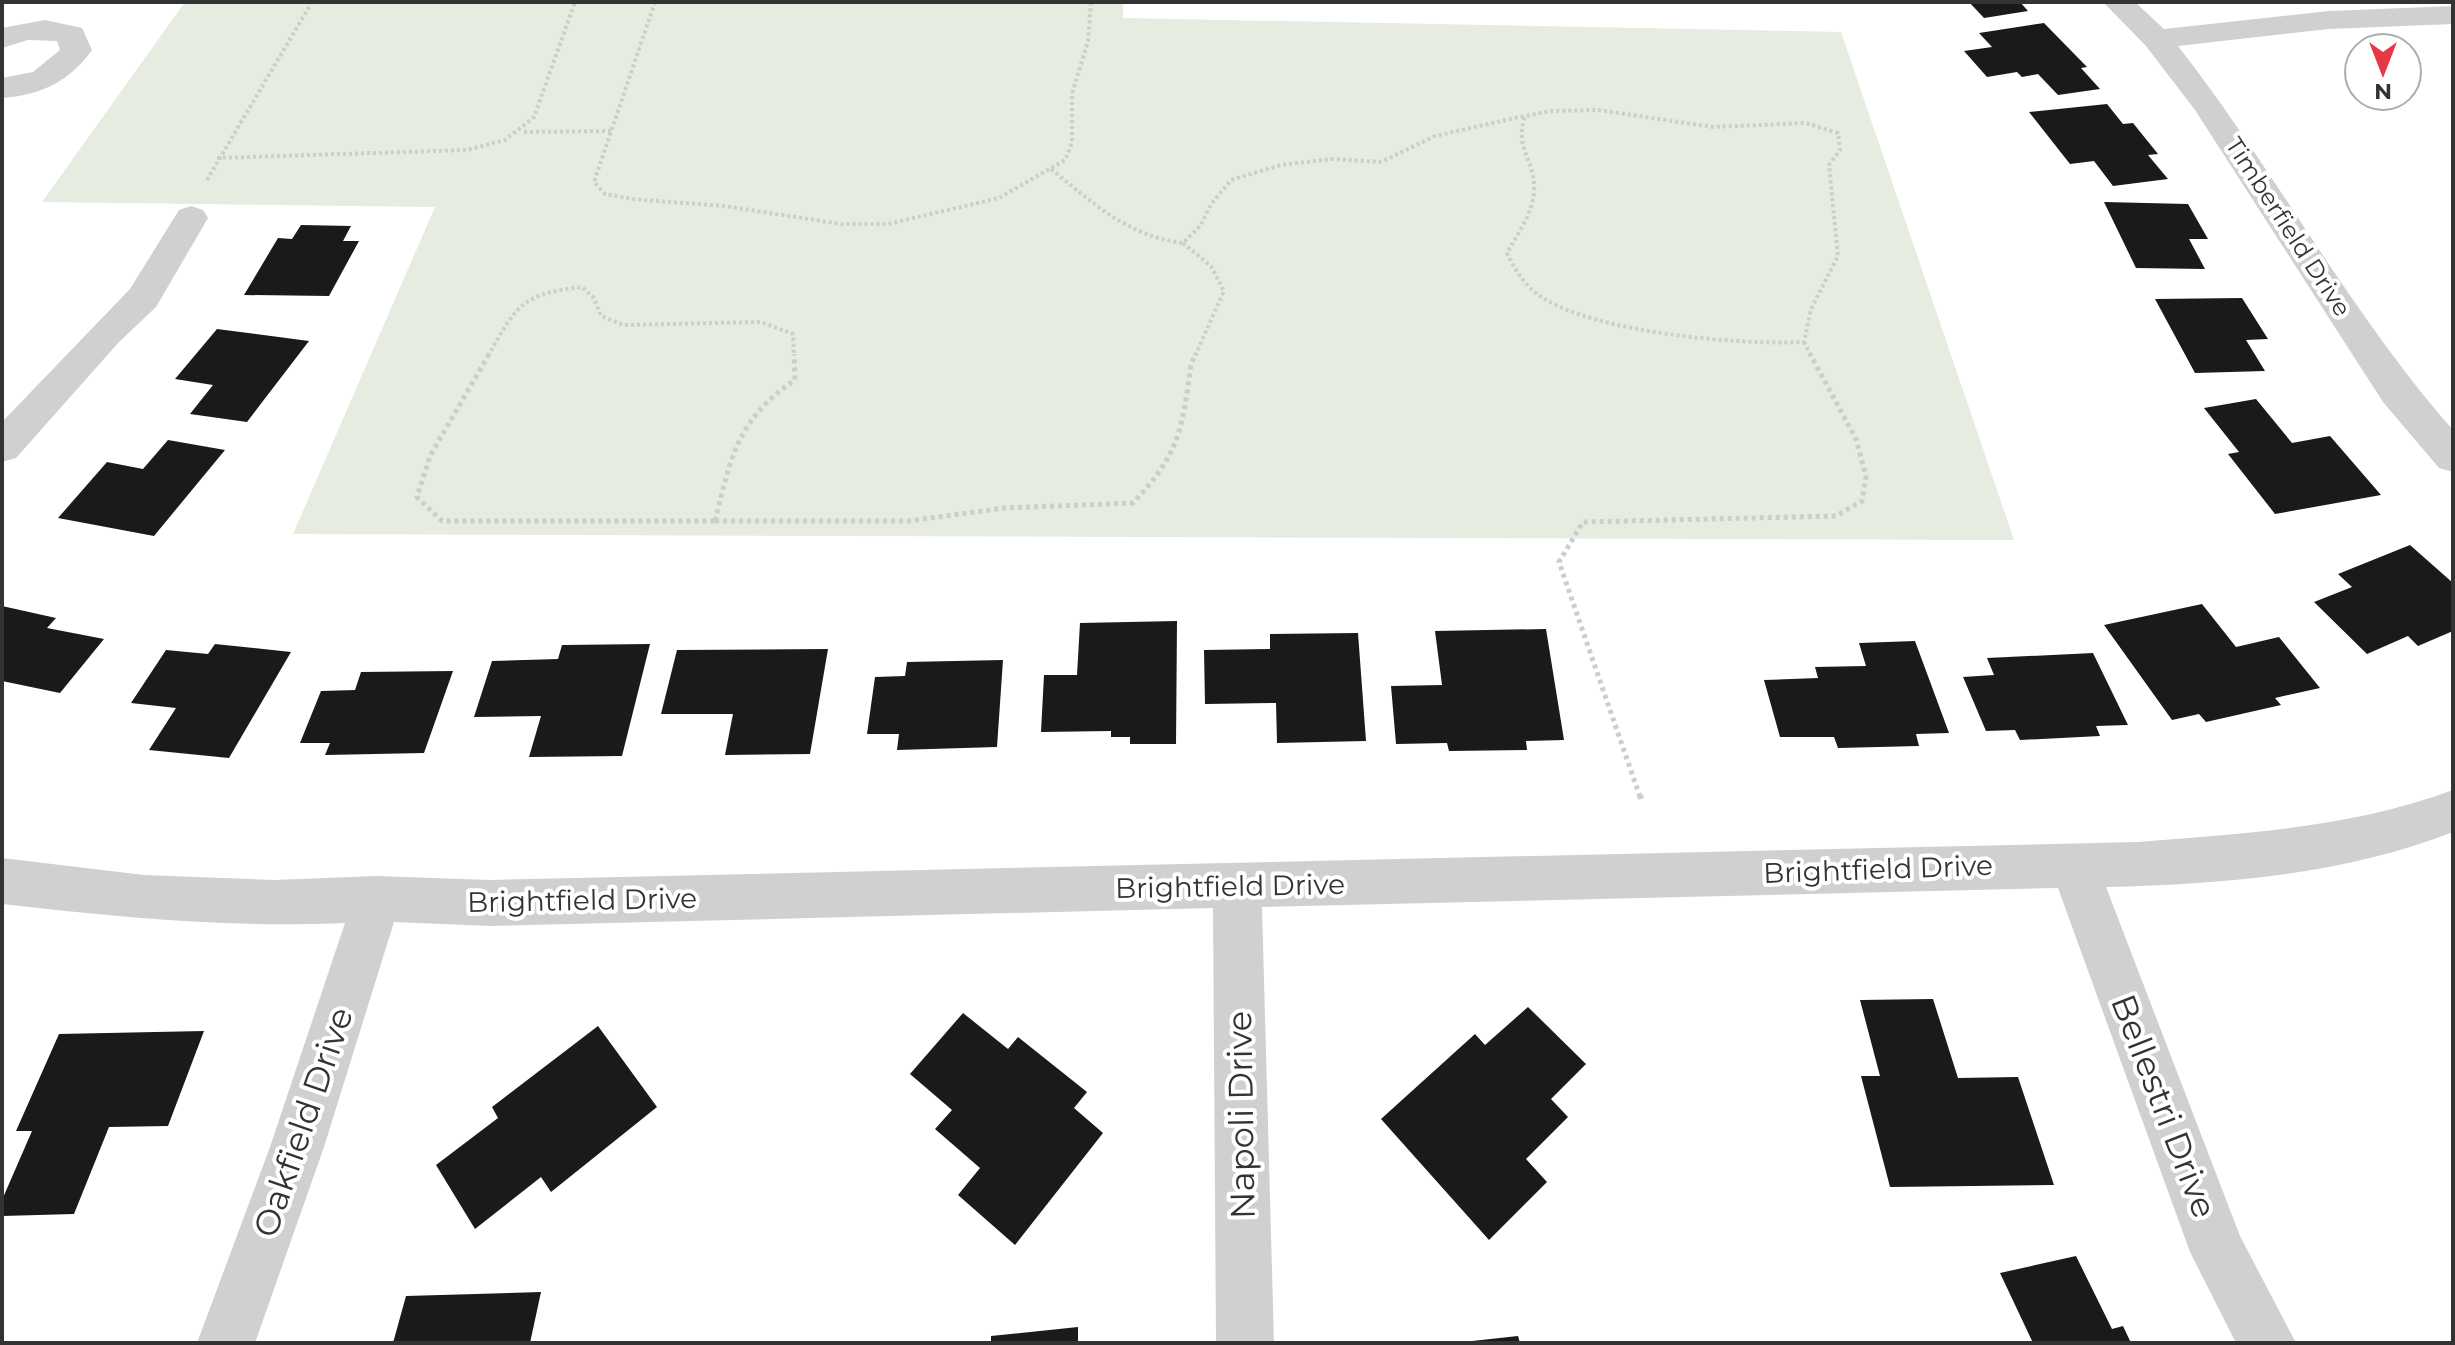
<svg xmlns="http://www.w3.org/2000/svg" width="2455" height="1345" viewBox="0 0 2455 1345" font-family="Montserrat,sans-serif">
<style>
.green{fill:#e6ecdf}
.building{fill:#1a1a1a}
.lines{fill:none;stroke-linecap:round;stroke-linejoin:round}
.path-far2{stroke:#cdcdcd;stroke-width:4;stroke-dasharray:3 3;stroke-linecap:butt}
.path-far1{stroke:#cdcdcd;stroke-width:5;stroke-dasharray:4 4;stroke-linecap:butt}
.path{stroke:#cdcdcd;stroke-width:6;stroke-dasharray:5 5;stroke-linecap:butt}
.street{fill:#d0d0d0;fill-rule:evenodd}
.labels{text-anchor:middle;stroke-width:8;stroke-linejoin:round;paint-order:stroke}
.far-street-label{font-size:24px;fill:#333;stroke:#fff}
.street-label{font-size:28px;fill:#333;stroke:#fff}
.near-street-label{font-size:34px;fill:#333;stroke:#fff}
</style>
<rect width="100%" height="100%" fill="#fff"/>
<path class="green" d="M185 2H1123V18L1841 32 2014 540 293 534 435 207 42 202Z"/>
<g class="building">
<path d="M1969 2H2020L2028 11 1984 18Z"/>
<path d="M2044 23 2087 67 2081 68 2100 89 2058 95 2038 74 2022 77 2017 72 1987 77 1964 51 1992 47 1979 33Z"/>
<path d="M2107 104 2123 124 2133 123 2158 154 2148 155 2168 179 2113 186 2094 161 2070 164 2029 112Z"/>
<path d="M2104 202 2188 204 2208 239H2189L2205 269 2136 268Z"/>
<path d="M301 225 351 226 343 241H359L329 296 244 295 278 238 292 239Z"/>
<path d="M2242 298 2268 339 2246 340 2265 371 2195 373 2155 299Z"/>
<path d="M217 329 309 341 247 422 190 414 213 385 175 379Z"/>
<path d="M2256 399 2292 443 2330 436 2381 495 2275 514 2228 454 2239 452 2204 408Z"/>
<path d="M168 440 225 450 154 536 58 518 107 462 143 469Z"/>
<path d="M2410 545 2453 583V631L2418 646 2408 636 2367 654 2314 602 2352 587 2338 574Z"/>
<path d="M2202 604 2236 647 2279 637 2320 688 2275 698 2281 705 2206 722 2199 714 2172 720 2104 625Z"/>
<path d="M2 606 56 618 47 628 104 639 60 693 2 681Z"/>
<path d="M1177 621 1176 744H1130V737H1111V731L1041 732 1044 675H1077L1080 623Z"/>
<path d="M1546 629 1564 740 1526 741 1527 750 1449 751 1447 743 1396 744 1391 686 1442 685 1435 631Z"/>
<path d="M1358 633 1366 741 1277 743 1276 703 1205 704 1204 650 1270 649V634Z"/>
<path d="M1915 641 1949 733 1916 734 1919 746 1838 748 1834 737H1780L1764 680 1818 678 1815 667 1866 666 1859 643Z"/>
<path d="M215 644 291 652 229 758 149 750 176 708 131 703 166 650 208 654Z"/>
<path d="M650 644 622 756 529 757 541 716 474 717 492 661 558 659 562 645Z"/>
<path d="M828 649 810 754 725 755 733 714H661L677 650Z"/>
<path d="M2093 653 2128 725 2096 726 2100 736 2020 740 2015 730 1986 731 1963 677 1994 675 1987 658Z"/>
<path d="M1003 660 997 747 897 750 899 734H867L875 677 905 676 907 662Z"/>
<path d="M453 671 424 753 325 755 330 743H300L321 691 355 690 361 672Z"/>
<path d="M1933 999 1958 1078 2018 1077 2054 1185 1890 1187 1861 1076H1880L1860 1000Z"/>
<path d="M1528 1007 1586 1064 1551 1099 1568 1117 1526 1159 1547 1182 1489 1240 1381 1119 1475 1034 1485 1045Z"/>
<path d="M963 1013 1008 1049 1018 1037 1087 1092 1074 1108 1103 1133 1015 1245 958 1195 980 1168 935 1129 952 1110 910 1074Z"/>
<path d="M598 1026 657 1107 551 1192 541 1177 475 1229 436 1165 498 1118 492 1107Z"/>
<path d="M204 1031 168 1126 109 1127 74 1214 2 1216V1200L32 1131H16L59 1034Z"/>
<path d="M2076 1256 2112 1329 2123 1326 2131 1343H2033L2000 1273Z"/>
<path d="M541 1292 530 1343H393L406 1296Z"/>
<path d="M1078 1327V1343H991V1336Z"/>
<path d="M1518 1336 1520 1343H1472V1341Z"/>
</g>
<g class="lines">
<g class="path-far2">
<path d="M655 2 594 182 605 194 632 199 724 206 841 224H888L999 198 1065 160 1072 143V94L1088 41 1091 2"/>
<path d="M1598 110 1713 127 1806 123 1838 133 1840 150 1829 165 1838 256 1811 309 1804 342C1738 345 1595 333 1540 296 1525 286 1515 270 1507 253 1518 233 1534 212 1534 189 1535 159 1514 150 1525 116L1551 111Z"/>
<path d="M524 132 612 131"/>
<path d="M217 158 467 150 505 140 534 117 575 2"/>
<path d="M1051 169C1093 203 1127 236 1183 243L1201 225 1211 204 1231 180 1281 165 1332 159 1381 162 1435 136 1524 116"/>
<path d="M207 180 312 2"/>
<path d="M1183 243 1211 266 1224 291 1195 356"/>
<path d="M1804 342 1811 356"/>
<path d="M488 356C517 305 521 294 582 287L594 298 601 316 623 325 761 322 793 334 794 356"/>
</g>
<g class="path-far1">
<path d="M489 354 430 456 417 497 442 521H715"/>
<path d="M715 521H909L1004 508 1133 503C1180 453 1182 430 1191 364L1196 354"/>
<path d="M715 521C731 457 737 419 795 380L794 354"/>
<path d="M1640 797 1559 562 1583 522 1836 516 1862 501 1866 476 1856 439 1810 354"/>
</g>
<path class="path" d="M1640 795 1641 799"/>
<g class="street">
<path d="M2103 2H2135L2164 29 2329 11 2453 6V24L2329 29 2178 46C2275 170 2349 312 2453 430V472L2439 468 2383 402 2195 110 2146 46Z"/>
<path d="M45 20 82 28 92 50C69 82 41 95 2 98V78L33 72 60 50 57 41 28 40 2 48V28Z"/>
<path d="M191 206 203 210 208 218 156 307 119 342 16 458 2 462V422L130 289 179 210Z"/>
<path d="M2453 790V832C2343 875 2223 884 2106 887L2240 1236 2296 1343H2236L2190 1252 2058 888 1262 907 1274 1343H1216L1213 908 490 926 394 922 324 1147 255 1343H197L270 1147 345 923C229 928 117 917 2 904V858L144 875 274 880 377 876 490 880 2138 842C2246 833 2351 828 2453 790Z"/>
</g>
</g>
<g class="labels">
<g class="far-street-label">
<text transform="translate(2288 227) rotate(57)" y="8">Timberfield Drive</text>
</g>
<g class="street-label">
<text transform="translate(1878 869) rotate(-2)" y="10">Brightfield Drive</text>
<text transform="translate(1230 886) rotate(-1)" y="10">Brightfield Drive</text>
<text transform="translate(582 900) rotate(-1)" y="10">Brightfield Drive</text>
</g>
<g class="near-street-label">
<text transform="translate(2164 1106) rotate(69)" y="12">Bellestri Drive</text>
<text transform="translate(1241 1115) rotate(-91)" y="12">Napoli Drive</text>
<text transform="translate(303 1122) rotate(-71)" y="12">Oakfield Drive</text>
</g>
</g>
<rect width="2455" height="1345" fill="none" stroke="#333333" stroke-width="8"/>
<g transform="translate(2383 72) rotate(180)"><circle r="38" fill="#ffffff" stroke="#adadad" stroke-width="2"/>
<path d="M0-6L14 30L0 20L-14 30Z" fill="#e63946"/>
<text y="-12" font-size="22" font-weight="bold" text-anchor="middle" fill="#333333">N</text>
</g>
</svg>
